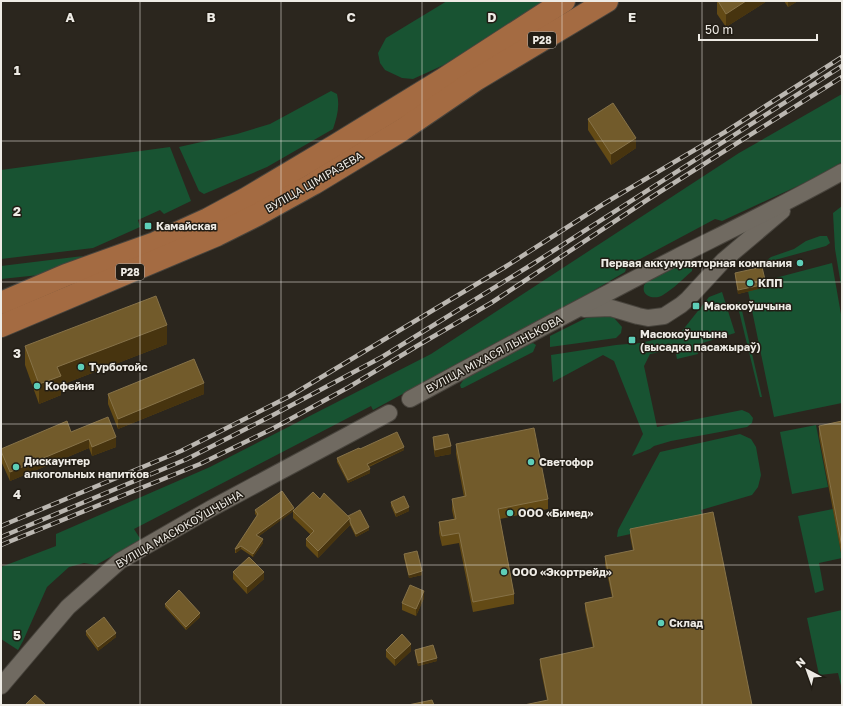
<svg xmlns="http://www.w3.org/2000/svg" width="843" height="706" viewBox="0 0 843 706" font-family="'Golos Text',sans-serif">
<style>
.green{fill:#185332}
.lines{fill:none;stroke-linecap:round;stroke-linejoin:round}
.minor-casing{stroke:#48443d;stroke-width:18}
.primary-casing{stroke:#48443d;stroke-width:24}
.minor{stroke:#706a61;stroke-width:16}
.primary{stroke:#a46b42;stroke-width:22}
.rail-casing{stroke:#bbb7b1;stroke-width:4.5}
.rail{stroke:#221d15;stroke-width:3;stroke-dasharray:9;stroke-linecap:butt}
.wall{fill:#634a15}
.shaded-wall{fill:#47340f}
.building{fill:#725b2b;stroke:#867248}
.grid{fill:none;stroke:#eeebe5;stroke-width:1;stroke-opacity:0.55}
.poi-dot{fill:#5eceb8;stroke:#221d15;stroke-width:1.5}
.labels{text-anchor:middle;stroke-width:3;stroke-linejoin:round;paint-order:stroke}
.shield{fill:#221d15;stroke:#b1ada7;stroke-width:1}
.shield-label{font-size:10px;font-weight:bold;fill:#eeebe5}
.street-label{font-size:11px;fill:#eeebe5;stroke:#221d15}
.poi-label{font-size:11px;font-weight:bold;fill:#eeebe5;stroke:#221d15;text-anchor:start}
.grid-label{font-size:13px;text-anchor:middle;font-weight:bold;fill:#eeebe5;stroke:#221d15;stroke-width:3;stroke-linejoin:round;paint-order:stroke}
</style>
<rect width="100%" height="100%" fill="#2b261e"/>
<g class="green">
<path d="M447 1H549L448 63 413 79 402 78 385 70 380 63 378 53 386 38Z"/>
<path d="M331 91 337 94C340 106 337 117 333 129L267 167 204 194 199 191 179 147 237 134 270 124Z"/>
<path d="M842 94V162L813 179 722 221 715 219 627 266 625 272 591 292 373 410 371 406 134 529 141 540 96 565 84 563 69 567 47 587 23 641 18 650 1 639V567L56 546V534L210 467 431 354 739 153Z"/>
<path d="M170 147 191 201 164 214 160 210 138 220 140 227 93 248 1 259V170Z"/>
<path d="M842 206V291L835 249 833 213Z"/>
<path d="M820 236H827L830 243 826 246 775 260 766 261 771 257 794 249 806 241Z"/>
<path d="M83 256 49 274 1 279V266Z"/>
<path d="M685 261C692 262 693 265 692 271 683 279 673 289 663 295 656 300 641 297 644 286 644 285 647 281 647 281Z"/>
<path d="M832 263 842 320V403L774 417 748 291 766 287 764 281Z"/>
<path d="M722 292 735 333 696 345 698 354 677 359 675 349 650 354 644 366 657 427 742 410 749 413 753 418 752 423 747 427 671 441 654 446 650 449 632 456 643 434 614 361 603 355 553 382 551 355 616 345 640 343 662 338 673 335 682 331 709 297Z"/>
<path d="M740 302 762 397H760L737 303Z"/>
<path d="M608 311 622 327 621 333 616 338 550 347V336L596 313Z"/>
<path d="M533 343 536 345 533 352 463 388H461L460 385 464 379 529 344Z"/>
<path d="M816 425 828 487 792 494 780 432Z"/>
<path d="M740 434 751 439 756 447 761 475 758 487 752 495 701 510 703 518 617 537 618 530 660 452Z"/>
<path d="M833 509 842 558 819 563 824 590 815 593 798 516Z"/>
<path d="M842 610V690L838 673 819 675 807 618Z"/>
</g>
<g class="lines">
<g class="minor-casing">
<g id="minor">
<path d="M584 309 611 308 638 316 648 318 664 316 681 305 688 299 724 260 782 211"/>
<path d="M410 399C498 351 586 304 675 258 731 230 787 203 842 172"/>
<path d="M1 686 68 607 120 561 212 508 389 413"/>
</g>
</g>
<g class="primary-casing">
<g id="primary">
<path d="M1 303 66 275 155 243 208 219 247 198 336 145 442 80 564 1"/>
<path d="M1 326 217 235 257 215 313 184 402 130 477 79 607 1"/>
</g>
</g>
<use href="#minor" class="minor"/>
<use href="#primary" class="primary"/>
<g class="rail-casing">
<g id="rail">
<path d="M1 526 181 451 290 396 505 267 605 203 725 132 842 57"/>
<path d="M1 537 187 459 275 414 382 357 531 265 842 66"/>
<path d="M1 545 200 464 272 429 349 387 417 346 491 303 647 200 842 77"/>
</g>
</g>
<use href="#rail" class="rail"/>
</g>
<g class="wall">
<path d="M717 1H767L726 27 717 14Z"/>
<path d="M784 1H798L788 7Z"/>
<path d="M588 119 636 148 611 165 588 130Z"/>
<path d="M735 273 766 287 738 294 735 276Z"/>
<path d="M167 344 61 385V395L39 404 25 365V346Z"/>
<path d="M108 394H204L118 429 108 404Z"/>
<path d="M842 421V558L819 436V426Z"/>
<path d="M71 432 116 447 92 456 89 448 10 481 1 461V449Z"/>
<path d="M433 437 451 454 435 457 433 444Z"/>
<path d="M456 444 548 499V509L500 519 514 594V604L473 612 459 543 442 546 439 533V522L454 519 452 510V499L464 497 456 454Z"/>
<path d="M360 449 404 450 369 467 370 473 348 483 337 462V458Z"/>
<path d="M320 499 369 530 356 537 350 525 318 558 306 546V539L311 535 293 518V511L259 536 263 543 253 557 241 549 236 553H235V549L257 516 255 514V510L294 511Z"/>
<path d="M391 502 409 511 396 517 391 506Z"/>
<path d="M630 529 752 705 547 700 540 666V659L593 648 585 610V603L612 597 605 564V556L633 551 630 536Z"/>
<path d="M404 554 422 575 409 578 404 558Z"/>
<path d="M233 572 264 579 247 594 233 579Z"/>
<path d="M424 598 416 616 402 610V603Z"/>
<path d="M165 604 200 617 186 630 165 607Z"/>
<path d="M86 631 116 637 98 651 86 635Z"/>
<path d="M386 650 411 651 395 666 386 657Z"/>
<path d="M415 650 437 661 418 666 415 654Z"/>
</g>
<g class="shaded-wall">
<path d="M746 1H767L726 27V14Z"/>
<path d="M788 1H798L788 7Z"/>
<path d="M636 138V148L611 165V154Z"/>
<path d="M766 284V287L738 294V290Z"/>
<path d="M167 325V344L61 385V395L39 404V384L57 367Z"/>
<path d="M204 383V394L118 429V419Z"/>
<path d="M116 437V447L92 456V447Z"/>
<path d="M89 439V448L10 481V472Z"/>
<path d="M451 446V454L435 457V450Z"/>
<path d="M404 447V450L367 467V464Z"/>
<path d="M370 469V473L348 483V480Z"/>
<path d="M409 507V511L396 517V513Z"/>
<path d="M294 508V511L256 538V535Z"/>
<path d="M350 518V525L318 558V551Z"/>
<path d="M369 527V530L356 537V534Z"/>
<path d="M263 539V543L253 557V554Z"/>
<path d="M241 546V549L236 553V549Z"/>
<path d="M422 571V575L409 578V575Z"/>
<path d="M264 572V579L247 594V587Z"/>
<path d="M424 591V598L416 616V609Z"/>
<path d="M200 613V617L186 630V627Z"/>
<path d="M116 633V637L98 651V647Z"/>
<path d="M411 644V651L395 666V659Z"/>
<path d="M437 658V661L418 666V663Z"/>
</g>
<g class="building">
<path d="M718 1H746L726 14Z"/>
<path d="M613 103 636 138 611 154 588 119Z"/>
<path d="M762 267 766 284 738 290 735 273Z"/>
<path d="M156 296 167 325 57 367 61 376 39 384 25 346Z"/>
<path d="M194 359 204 383 118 419 108 394Z"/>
<path d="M108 417 116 437 92 447 89 439 10 472 1 451V449L67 421 71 432Z"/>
<path d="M842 421V547L819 426Z"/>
<path d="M534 428 548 499 498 509 514 594 473 602 459 533 442 536 439 522 456 519 452 499 466 496 456 444Z"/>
<path d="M397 432 404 447 367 464 370 469 348 480 337 458 359 448 360 449Z"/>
<path d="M448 434 451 446 435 450 433 437Z"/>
<path d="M282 491 294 508 256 535 263 539 253 554 241 546 236 549H235L258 514 255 510Z"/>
<path d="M313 492 320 499 324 493 350 518 318 551 306 539 314 531 293 511Z"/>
<path d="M404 496 409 507 396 513 391 502Z"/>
<path d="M360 510 369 527 356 534 350 522V518L348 516Z"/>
<path d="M713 512 752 705H524L548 700 540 659 594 647 585 603 613 597 605 556 634 550 630 529Z"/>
<path d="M417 551 422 571 409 575 404 554Z"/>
<path d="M249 557 264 572 247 587 233 572Z"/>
<path d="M410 585 424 591 416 609 402 603Z"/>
<path d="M179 590 200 613 186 627 165 604Z"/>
<path d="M104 617 116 633 98 647 86 631Z"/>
<path d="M402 634 411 644 395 659 386 650Z"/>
<path d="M433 645 437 658 418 663 415 650Z"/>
<path d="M35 695 45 704 44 705H25Z"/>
<path d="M432 700 434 705H408Z"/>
</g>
<path class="grid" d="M140 1V705M281 1V705M422 1V705M562 1V705M702 1V705M1 141H842M1 282H842M1 424H842M1 565H842"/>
<g class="poi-dot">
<rect x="144" y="222" width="8" height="8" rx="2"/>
<circle cx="800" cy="263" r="4"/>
<circle cx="750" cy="283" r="4"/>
<rect x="692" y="302" width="8" height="8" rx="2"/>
<rect x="628" y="336" width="8" height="8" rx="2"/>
<circle cx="81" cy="367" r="4"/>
<circle cx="37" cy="386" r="4"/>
<circle cx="531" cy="462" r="4"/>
<circle cx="16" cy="467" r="4"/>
<circle cx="510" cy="513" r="4"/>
<circle cx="504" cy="572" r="4"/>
<circle cx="661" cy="623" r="4"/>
</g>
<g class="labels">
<g class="shield">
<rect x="528" y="32" width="28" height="16" rx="3"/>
<rect x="116" y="264" width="28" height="16" rx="3"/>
</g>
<g class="shield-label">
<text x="542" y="44">Р28</text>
<text x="130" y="276">Р28</text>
</g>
<g class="street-label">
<text transform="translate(314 182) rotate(-30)" y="4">ВУЛІЦА ЦІМІРАЗЕВА</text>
<text transform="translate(494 354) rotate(-28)" y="4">ВУЛІЦА МІХАСЯ ЛЫНЬКОВА</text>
<text transform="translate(179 529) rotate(-30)" y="4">ВУЛІЦА МАСЮКОЎШЧЫНА</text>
</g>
<g class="poi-label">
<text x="156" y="230">Камайская</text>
<text x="792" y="267" text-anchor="end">Первая аккумуляторная компания</text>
<text x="758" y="287">КПП</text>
<text x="704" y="310">Масюкоўшчына</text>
<text x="640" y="338">Масюкоўшчына<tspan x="640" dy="13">(высадка пасажыраў)</tspan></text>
<text x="89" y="371">Турботойс</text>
<text x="45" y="390">Кофейня</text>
<text x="24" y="465">Дискаунтер<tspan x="24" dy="13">алкогольных напитков</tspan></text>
<text x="539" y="466">Светофор</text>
<text x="518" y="517">ООО «Бимед»</text>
<text x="512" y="576">ООО «Экортрейд»</text>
<text x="669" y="627">Склад</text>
</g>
</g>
<g class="grid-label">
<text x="70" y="22">A</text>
<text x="211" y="22">B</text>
<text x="351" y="22">C</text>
<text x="492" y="22">D</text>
<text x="632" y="22">E</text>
<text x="17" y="75">1</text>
<text x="17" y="216">2</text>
<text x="17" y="358">3</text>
<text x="17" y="499">4</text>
<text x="17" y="640">5</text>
</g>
<rect width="843" height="706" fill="none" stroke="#eeebe5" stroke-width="4"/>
<g transform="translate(807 670) rotate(319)" stroke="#221d15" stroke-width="3" paint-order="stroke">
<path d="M0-3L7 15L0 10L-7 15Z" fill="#eeebe5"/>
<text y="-6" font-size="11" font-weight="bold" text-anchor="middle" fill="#eeebe5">N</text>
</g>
<path d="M699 34v6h118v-6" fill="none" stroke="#eeebe5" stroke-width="2"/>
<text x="705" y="34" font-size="12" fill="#eeebe5" stroke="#221d15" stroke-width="3" paint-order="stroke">50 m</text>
</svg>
